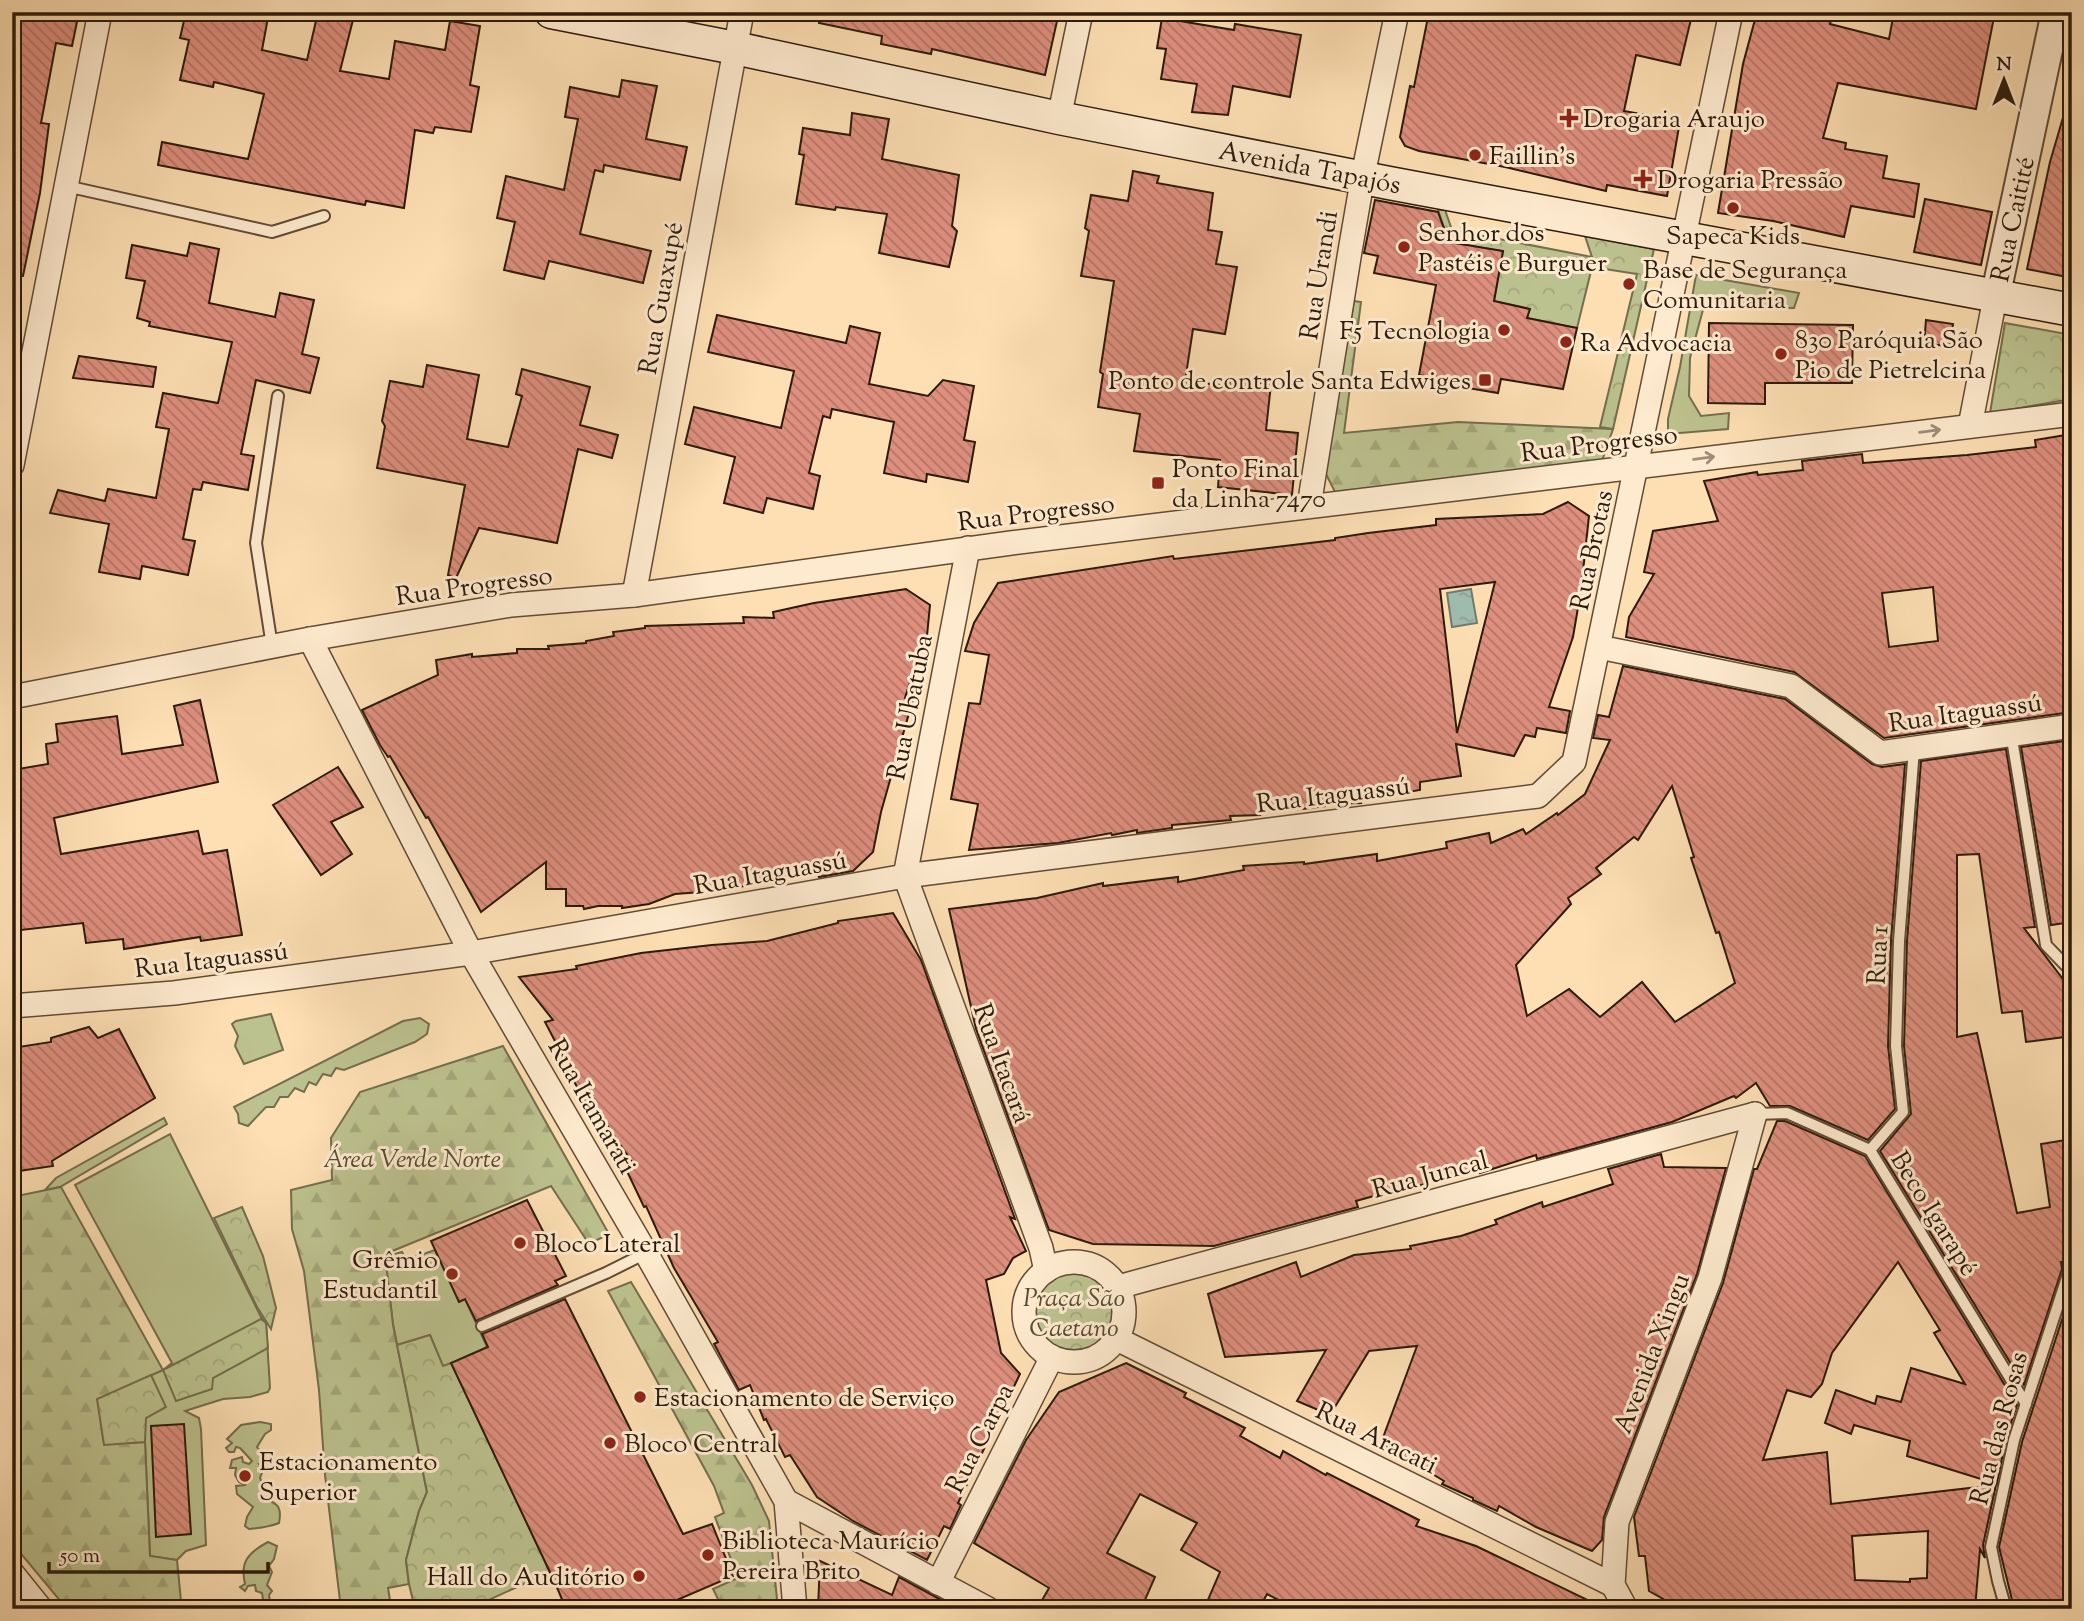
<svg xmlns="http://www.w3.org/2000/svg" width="2084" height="1621" viewBox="0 0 2084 1621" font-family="'Sorts Mill Goudy',serif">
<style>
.grass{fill:#bcc28f;stroke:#746e4e;stroke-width:2}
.forest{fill:url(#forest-firs);stroke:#746e4e;stroke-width:2}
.park{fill:url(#park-crowns);stroke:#746e4e;stroke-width:2}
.water{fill:url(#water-ripples);stroke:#717b6e;stroke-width:2}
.building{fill:url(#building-back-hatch);stroke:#2c1a0c;stroke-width:2;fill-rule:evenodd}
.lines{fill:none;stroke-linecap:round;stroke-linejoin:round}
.service-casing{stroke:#604b36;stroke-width:14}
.minor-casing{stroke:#604b36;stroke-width:26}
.tertiary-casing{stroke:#604b36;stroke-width:32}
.secondary-casing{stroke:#2c1a0c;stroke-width:35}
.service{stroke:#feeace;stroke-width:10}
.minor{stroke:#feeace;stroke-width:23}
.tertiary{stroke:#feeace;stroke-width:28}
.secondary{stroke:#feeace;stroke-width:32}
.oneway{stroke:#a08c77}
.poi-dot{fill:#8f2418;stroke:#feeace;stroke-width:2.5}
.labels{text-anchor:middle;stroke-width:6;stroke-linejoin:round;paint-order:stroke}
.poi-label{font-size:26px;fill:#2c1a0c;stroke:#feeace;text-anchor:start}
.street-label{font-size:26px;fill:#2c1a0c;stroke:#feeace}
.park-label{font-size:26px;font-style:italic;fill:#574c33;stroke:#feeace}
</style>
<defs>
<pattern id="forest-firs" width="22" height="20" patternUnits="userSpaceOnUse" patternTransform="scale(1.75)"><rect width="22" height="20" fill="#bcc28f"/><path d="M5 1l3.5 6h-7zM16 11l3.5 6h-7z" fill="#a2a67a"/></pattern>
<pattern id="park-crowns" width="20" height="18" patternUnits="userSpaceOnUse" patternTransform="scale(1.75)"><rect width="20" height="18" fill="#bcc28f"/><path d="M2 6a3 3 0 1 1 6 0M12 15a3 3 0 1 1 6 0" fill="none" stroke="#a2a67a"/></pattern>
<pattern id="water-ripples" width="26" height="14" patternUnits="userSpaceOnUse" patternTransform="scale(1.75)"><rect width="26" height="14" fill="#9fbcaf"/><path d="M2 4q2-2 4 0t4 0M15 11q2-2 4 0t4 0" fill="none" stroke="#89a195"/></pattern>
<pattern id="building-back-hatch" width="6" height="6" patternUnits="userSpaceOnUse" patternTransform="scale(1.75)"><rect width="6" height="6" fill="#de8f7e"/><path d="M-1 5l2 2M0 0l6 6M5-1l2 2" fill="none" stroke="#b47466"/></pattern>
</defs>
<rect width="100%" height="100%" fill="#fddfb3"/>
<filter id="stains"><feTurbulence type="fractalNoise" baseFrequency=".00286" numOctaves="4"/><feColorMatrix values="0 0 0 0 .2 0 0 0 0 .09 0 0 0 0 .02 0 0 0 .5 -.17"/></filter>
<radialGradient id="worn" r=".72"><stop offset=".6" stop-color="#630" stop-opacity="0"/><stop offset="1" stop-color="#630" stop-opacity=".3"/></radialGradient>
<g class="grass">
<path d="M1696 275 1799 293 1794 308 1704 306 1690 358 1689 396 1701 416 1729 413 1728 429 1668 434V419L1680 367Z"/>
<path d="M271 1014 283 1050 244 1064 235 1046 238 1036 232 1024 236 1021Z"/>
<path d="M420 1018 429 1024 427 1034 415 1042 344 1070 336 1068 331 1076 323 1074 316 1085 309 1082 304 1092 295 1088 288 1097H280L274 1107H266L248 1126 239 1123 238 1114 234 1107 403 1021Z"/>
<path d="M164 1118 167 1124 60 1187 45 1190 56 1178Z"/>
<path d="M170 1134 261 1317 266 1323 270 1388 268 1392 250 1397 223 1399 185 1411 199 1418 201 1429 206 1545 186 1551 177 1560 150 1556 145 1442 104 1445 138 1380 163 1370 172 1363 75 1185Z"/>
<path d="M435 1250 459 1302 465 1299 487 1347 443 1367 430 1335 397 1345 393 1324 385 1257 402 1252 406 1260Z"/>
<path d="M260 1422 271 1424V1430L265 1434 257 1447 263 1455 262 1464H259L263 1470 260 1478 263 1485 260 1494C274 1505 283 1502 279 1523 270 1527 259 1528 249 1529L245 1526 247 1517 253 1507 237 1494 236 1486 246 1485 239 1482 235 1475 236 1468H230L232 1460 242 1457 243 1462 249 1464 252 1461 240 1448 236 1447 234 1452H229L226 1448 232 1443 227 1439 241 1425Z"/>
<path d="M268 1542 277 1546 274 1559 269 1566 272 1572 267 1585 272 1591 269 1595 270 1602 267 1604 271 1609H262L263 1607 258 1605 263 1599 262 1593 256 1591 255 1585 248 1586 245 1591 240 1587 245 1584C240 1563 247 1553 268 1542Z"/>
</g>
<g class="forest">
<path d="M1354 301 1361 302 1344 433 1458 422 1613 429 1602 461 1335 492 1325 472Z"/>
<path d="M503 1046 609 1234 589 1244 551 1186 385 1254 393 1325 427 1492 419 1511 406 1560 409 1584 388 1588 391 1606 380 1609 378 1604 341 1609 325 1475 319 1390 304 1271 292 1229 291 1190 332 1180 331 1138 360 1092Z"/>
<path d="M61 1187 163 1370 98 1399 104 1444 145 1442 150 1556 177 1560 181 1601 203 1609H67L12 1543V1197Z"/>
<path d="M631 1282 752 1485 769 1521 778 1609H723L713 1589 738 1578 715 1517 724 1513 714 1486 608 1291Z"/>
</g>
<g class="park">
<path d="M1438 210H1445L1452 230 1592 257 1585 236 1654 249 1613 429 1600 427 1637 274 1592 267 1577 328 1527 318 1529 309 1494 301 1503 251 1444 242 1446 234Z"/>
<path d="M2005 323 2072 335V399L1990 413Z"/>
<path d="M242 1207 263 1256 276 1308 271 1329 257 1307 214 1218Z"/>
<circle cx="1074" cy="1312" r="44"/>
<path d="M261 1319 266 1323 268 1348 213 1378 212 1389 176 1401 163 1370Z"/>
<path d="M430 1335 443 1366 451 1363 550 1572 469 1609H415L409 1584 406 1560 419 1511 427 1492 397 1345Z"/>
<path d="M151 1375 166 1407 146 1418 145 1442 104 1445 97 1399Z"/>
</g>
<path class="water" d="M1471 589 1477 623 1452 627 1447 593Z"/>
<g class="building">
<path d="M12 12H79L72 46 56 43 41 123 49 124 40 193 23 276 12 275Z"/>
<path d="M186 12H269L262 50 307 60 318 12H355L340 71 389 79 395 41 445 50 450 21 480 26 470 85 479 87 471 132 435 127 433 133 415 130 404 208 366 201 365 205 158 165 162 142 248 159 264 94 214 82 213 87 180 80 189 40 180 38Z"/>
<path d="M820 12H1059L1045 75 932 49 931 54 881 44 882 36 819 23Z"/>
<path d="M1429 12H1680L1692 15 1680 65 1636 55 1624 111 1680 121 1667 196 1607 185 1606 191 1505 167 1419 151 1405 146 1400 137 1410 86 1414 87Z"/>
<path d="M1757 12H1766L1791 18 1792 12H1833L1830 24 1889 39 1894 12H1995L1976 109 1838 83 1823 138 1846 143 1845 149 1887 156 1883 178 1919 184 1914 217 1851 206 1844 237 1773 221 1718 213 1743 64Z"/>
<path d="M1162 18 1234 30 1235 24 1301 35 1290 97 1233 86 1228 115 1192 112 1197 84 1161 79 1166 49 1157 48Z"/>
<path d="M622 80 657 86 646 139 687 147 680 180 604 165 603 172 595 170 580 234 651 251 643 283 549 261 544 279 504 270 515 222 497 218 506 176 564 190 578 119 565 117 570 87 619 97Z"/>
<path d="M852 113 889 119 882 159 959 175 952 226 957 231 949 267 879 253 887 214 836 207 835 210 796 204 804 155 799 154 803 128 850 135Z"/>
<path d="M2064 114 2072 115V278L2027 269 2050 162Z"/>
<path d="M1133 171 1159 176 1157 183 1213 193 1208 230 1222 232 1216 264 1237 267 1225 334 1193 329 1185 381 1229 386 1230 379 1271 384 1266 430 1298 433 1292 495 1218 487 1220 460 1134 451 1140 414 1098 407 1103 374 1100 372 1114 281 1081 276 1089 231 1085 228 1091 195 1128 201Z"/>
<path d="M1925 199 1992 212 1981 265 1914 252Z"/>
<path d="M1375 200 1438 212 1449 242 1503 251 1494 301 1530 309 1527 318 1577 328 1563 389 1501 379 1498 393 1456 386 1457 382 1419 375 1436 285 1374 273 1378 256 1364 253Z"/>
<path d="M190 243 219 249 209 303 275 317 280 293 314 300 302 354 319 358 310 393 256 380 241 454 254 456 248 490 203 482 201 490 193 489 183 539 195 541 188 575 142 566 140 579 99 572 109 524 50 513 58 490 105 501 108 489 156 498 169 429 156 427 163 393 218 403 232 342 149 326 150 322 137 318 145 281 126 278 132 245 187 256Z"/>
<path d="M717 315 846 343 850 326 880 333 869 384 928 396 943 380 974 386 964 440 975 442 968 482 927 474 926 482 884 473 894 422 832 409 830 418 823 416 809 473 820 476 813 509 767 498 763 513 724 503 735 457 685 444 694 407 781 428 794 371 708 352Z"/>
<path d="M1926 320 1953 324 1950 346 1924 344Z"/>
<path d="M1709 323 1853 325 1852 383H1765V404L1708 403Z"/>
<path d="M79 356 156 367 153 387 73 378Z"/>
<path d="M427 365 479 375 467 439 508 447 522 396 516 394 522 369 590 387 580 425 618 435 612 458 578 449 557 543 479 528 456 578 448 575 465 485 377 468 385 426 382 421 390 381 423 387Z"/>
<path d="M2072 434V712L1884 738 1794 672 1626 637 1629 617 1654 574 1644 572 1653 531 1718 521 1704 481 1757 472 1758 475 1803 470 1802 461 1862 454 1863 463 1967 455 2036 447 2035 440ZM1933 587 1938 641 1889 647 1882 593Z"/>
<path d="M1568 502 1589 516 1581 590 1573 637 1549 707 1570 711 1566 733 1537 728 1535 737 1525 735 1514 756 1456 744 1461 776 1420 782V790L1360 800 1361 803 1325 804V806L1302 809 1259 811 1260 815 1230 816 1231 820 1172 825V828L1137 833V830L1112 835 1111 833 1058 843 969 850 978 804 951 799 969 703 980 704 989 655 965 651 974 623 998 583 1173 556 1174 559 1335 540V538L1368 533 1436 525V519L1543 514ZM1495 582 1457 733 1440 589Z"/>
<path d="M906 589 930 605 926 646 922 645 905 698 913 699 881 812 873 852 853 871 819 877 817 872 788 875 728 890 675 894 649 904 622 908V906H598L584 909 583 906H566V889H546V862L481 912 428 817 426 818 390 756 388 757 380 745 362 710 438 675 436 660 472 654V657L517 653V649H549L548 646 586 643V641L614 636 613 632 645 628V626L744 623 743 617 774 618 773 612 814 603Z"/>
<path d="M1623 666 1785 699 1872 764 1882 767 1905 764 1891 941 1888 1046 1895 1109 1868 1140 1790 1106H1770L1756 1083 1736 1098 1734 1096 1672 1122 1537 1159 1536 1155 1480 1173 1478 1168 1418 1186 1417 1184 1356 1201 1358 1207 1214 1246 1093 1244 1049 1230 976 1029 949 909 1037 898 1103 883V886L1178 877V882L1244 870 1243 866 1304 862V864L1377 854V861L1447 848 1446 842 1489 833 1491 843 1523 829 1526 834 1557 813 1558 815 1585 794 1610 740 1593 738 1598 715 1609 717ZM1672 786 1694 857 1691 858 1716 933 1719 932 1735 983 1675 1022 1642 982 1600 1017 1569 989 1527 1016 1516 965 1571 904 1568 898 1601 874 1596 868 1634 837 1638 840Z"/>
<path d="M200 700 218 782 54 818 61 854 198 831 203 854 227 850 242 935 201 941 200 937 124 949 123 939 86 943 83 923 12 931V770L48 764 46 744 58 742 56 724 117 716 122 754 183 745 174 706Z"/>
<path d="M2072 740V922L2051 925 2021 747Z"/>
<path d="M2006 749 2035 927 2024 928 2072 991V1036L2026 1042 2022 1011 2002 1013 1979 854 1957 855V1037L1977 1033 2017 1213 2050 1207 2041 1144 2072 1139V1254L2066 1257 2064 1262H2061L2062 1269 2024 1385 1880 1151 1911 1114 1904 1046 1907 941 1921 761Z"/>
<path d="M338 767 363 807 331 822 352 854 321 875 273 805Z"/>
<path d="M893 913 921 960 1015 1219 1010 1217 1026 1251 1013 1258 1004 1274 986 1280 1001 1353 1020 1374 958 1503 961 1505 950 1529 944 1526 927 1560 853 1521 817 1497 790 1455 785 1457 766 1419 764 1420 750 1385 739 1390 714 1344 718 1342 674 1268 646 1206 644 1207 625 1167 632 1162 598 1112 593 1115 567 1069 569 1068 545 1022 553 1020 519 977 577 969 576 966 641 953 712 945 767 941 838 923V921Z"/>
<path d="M89 1027 98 1038 119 1029 155 1098 52 1161 53 1166 12 1172V1048L51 1042V1038Z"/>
<path d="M1777 1121H1785L1865 1156 2017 1405 2006 1438 1997 1484 1907 1456 1910 1441 1854 1425 1851 1434 1825 1423 1836 1390 1875 1404 1877 1396 1901 1402 1911 1368 1965 1384 1934 1333 1940 1330 1898 1262 1832 1353 1822 1384 1811 1397 1787 1390 1763 1460 1827 1452 1831 1504 1996 1485 1983 1545 1985 1558 1980 1549 1975 1609H1658L1663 1599 1649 1591 1645 1556H1639L1634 1517 1723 1283 1754 1169H1757ZM1928 1531 1927 1578 1910 1579V1582L1855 1580 1852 1536Z"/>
<path d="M1661 1154 1664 1167 1726 1168 1697 1274 1604 1517 1602 1540 1592 1551 1536 1527 1499 1506 1497 1511 1473 1500V1498L1442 1484 1444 1481 1381 1443 1417 1346 1369 1351 1330 1415 1297 1401 1326 1350 1225 1357 1208 1294 1296 1262 1301 1277 1354 1255 1411 1249 1410 1246 1461 1236 1497 1224 1495 1220 1542 1202 1543 1207 1613 1184 1608 1169Z"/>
<path d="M527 1200 566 1276 555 1281 558 1285 476 1321 465 1299 459 1302 431 1241Z"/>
<path d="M2072 1289V1604L2060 1609H2017L2012 1600 1999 1547 2022 1442Z"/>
<path d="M565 1299 683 1534 712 1524 733 1576 656 1609H566L556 1585 451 1363 488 1347 482 1334Z"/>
<path d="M1126 1363 1186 1393 1184 1397 1245 1428 1240 1436 1280 1458 1283 1451 1326 1475 1327 1473 1419 1520 1416 1526 1476 1546 1606 1609H1296L1267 1594 1259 1609H1204L1220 1572 1181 1550 1197 1523 1140 1494 1107 1553 1155 1577 1141 1609H1037L1049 1588 974 1543 1026 1440 1059 1392Z"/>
<path d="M184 1424 191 1534 156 1537 151 1426Z"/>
<path d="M820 1561 892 1595 899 1577 958 1609H818Z"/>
</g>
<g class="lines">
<g class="service-casing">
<g id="service">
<path d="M66 186 272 232 324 216"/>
<path d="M272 646 256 543 278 396"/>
<path d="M2011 733 2046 945 2072 972"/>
<path d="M1755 1114 1787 1113 1870 1150 2026 1404"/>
<path d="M1870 1150 1903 1112 1896 1046 1899 941 1914 749"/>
<path d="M482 1326 606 1273 646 1253"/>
<path d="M2006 1609 1998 1581 1991 1547 2014 1440 2072 1262"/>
</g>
</g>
<g class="minor-casing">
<g id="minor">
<path d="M1059 118 1081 12"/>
<path d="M1970 426 1995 298"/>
<path d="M12 465 100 12"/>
<path d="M1309 506 1350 251 1364 170 1397 12"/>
<path d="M968 548 905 876 1041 1248 1046 1271"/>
<path d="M634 595 742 12"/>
<path d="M310 639 471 953 646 1253 786 1501 795 1609"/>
<path d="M1599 647 1791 686 1880 753 2072 726"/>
<path d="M12 697 310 639 511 605 634 595 1011 543 2072 414"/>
<path d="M12 1006 174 993 471 953 905 876 1538 796 1574 762 1731 12"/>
<circle cx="1074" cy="1312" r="50"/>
<path d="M1118 1287 1755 1114"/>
<path d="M1117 1339 1613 1585"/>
<path d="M786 1501 988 1609"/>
<path d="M12 1573 41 1609"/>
<path d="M938 1583 1052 1357"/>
<path d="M1626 1609 1613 1585 1617 1522 1710 1278 1755 1114"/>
</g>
</g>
<g class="tertiary-casing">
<path id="tertiary" d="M1995 298 2056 12"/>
</g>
<g class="secondary-casing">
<path id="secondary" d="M551 12 735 48 1059 118 1389 183 2072 310"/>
</g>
<use href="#service" class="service"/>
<use href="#minor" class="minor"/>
<use href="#tertiary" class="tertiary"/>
<use href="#secondary" class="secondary"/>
</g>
<defs><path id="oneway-shaft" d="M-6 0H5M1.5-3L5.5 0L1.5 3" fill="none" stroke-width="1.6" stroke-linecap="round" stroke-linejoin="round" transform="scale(1.75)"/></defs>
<g class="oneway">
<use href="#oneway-shaft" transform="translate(1930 431) rotate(-7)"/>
<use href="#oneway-shaft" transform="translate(1704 458) rotate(-7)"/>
</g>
<g class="poi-dot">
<path d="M1565.5 107.5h7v7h7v7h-7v7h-7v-7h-7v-7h7z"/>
<circle cx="1475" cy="155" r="7"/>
<path d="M1639.5 168.5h7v7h7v7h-7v7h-7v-7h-7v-7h7z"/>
<circle cx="1733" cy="208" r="7"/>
<circle cx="1404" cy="247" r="7"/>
<circle cx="1629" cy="284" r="7"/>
<circle cx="1504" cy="330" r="7"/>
<circle cx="1566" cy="342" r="7"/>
<circle cx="1781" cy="354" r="7"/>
<rect x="1478" y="373" width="14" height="14" rx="3.5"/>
<rect x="1151" y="476" width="14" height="14" rx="3.5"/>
<circle cx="520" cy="1243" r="7"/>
<circle cx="452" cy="1274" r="7"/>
<circle cx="640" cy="1397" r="7"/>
<circle cx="610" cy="1443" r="7"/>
<circle cx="245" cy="1476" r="7"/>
<circle cx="708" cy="1555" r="7"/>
<circle cx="639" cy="1576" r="7"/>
</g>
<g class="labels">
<g class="poi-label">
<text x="1583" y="127">Drogaria Araujo</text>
<text x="1489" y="164">Faillin's</text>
<text x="1657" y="188">Drogaria Pressão</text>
<text x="1418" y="241">Senhor dos<tspan x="1418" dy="30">Pastéis e Burguer</tspan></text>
<text x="1733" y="244" text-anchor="middle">Sapeca Kids</text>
<text x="1643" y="278">Base de Segurança<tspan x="1643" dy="30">Comunitaria</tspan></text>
<text x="1490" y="339" text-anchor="end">F5 Tecnologia</text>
<text x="1795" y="348">830 Paróquia São<tspan x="1795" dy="30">Pio de Pietrelcina</tspan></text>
<text x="1580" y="351">Ra Advocacia</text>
<text x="1471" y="389" text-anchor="end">Ponto de controle Santa Edwiges</text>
<text x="1172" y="477">Ponto Final<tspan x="1172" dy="30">da Linha 7470</tspan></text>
<text x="534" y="1252">Bloco Lateral</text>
<text x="438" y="1268" text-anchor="end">Grêmio<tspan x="438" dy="30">Estudantil</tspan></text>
<text x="654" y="1406">Estacionamento de Serviço</text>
<text x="624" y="1452">Bloco Central</text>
<text x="259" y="1470">Estacionamento<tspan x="259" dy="30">Superior</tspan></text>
<text x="722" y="1549">Biblioteca Maurício<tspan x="722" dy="30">Pereira Brito</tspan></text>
<text x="625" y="1585" text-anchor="end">Hall do Auditório</text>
</g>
<g class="street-label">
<text transform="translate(1310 167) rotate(11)" y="9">Avenida Tapajós</text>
<text transform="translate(2012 219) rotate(-78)" y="9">Rua Caitité</text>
<text transform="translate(1318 275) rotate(-81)" y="9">Rua Urandi</text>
<text transform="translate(660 298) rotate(-80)" y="9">Rua Guaxupé</text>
<text transform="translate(1599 443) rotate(-7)" y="9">Rua Progresso</text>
<text transform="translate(1036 512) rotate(-7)" y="9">Rua Progresso</text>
<text transform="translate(1591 550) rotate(-78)" y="9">Rua Brotas</text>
<text transform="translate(474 585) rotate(-8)" y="9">Rua Progresso</text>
<text transform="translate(909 707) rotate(-79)" y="9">Rua Ubatuba</text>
<text transform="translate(1965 712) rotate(-8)" y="9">Rua Itaguassú</text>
<text transform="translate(1333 794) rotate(-7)" y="9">Rua Itaguassú</text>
<text transform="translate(770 872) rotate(-10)" y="9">Rua Itaguassú</text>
<text transform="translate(1877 955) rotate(-87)" y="9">Rua 1</text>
<text transform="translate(211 959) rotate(-7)" y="9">Rua Itaguassú</text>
<text transform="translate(1003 1063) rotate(70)" y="9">Rua Itacará</text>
<text transform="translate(593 1106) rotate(60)" y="9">Rua Itamarati</text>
<text transform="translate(1430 1174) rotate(-15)" y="9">Rua Juncal</text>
<text transform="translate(1935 1213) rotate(58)" y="9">Beco Igarapé</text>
<text transform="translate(1651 1353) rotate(-69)" y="9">Avenida Xingu</text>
<text transform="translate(1998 1428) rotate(-75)" y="9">Rua das Rosas</text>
<text transform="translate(1377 1437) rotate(26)" y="9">Rua Aracati</text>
<text transform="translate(979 1438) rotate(-63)" y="9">Rua Carpa</text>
</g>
<g class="park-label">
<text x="412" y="1167">Área Verde Norte</text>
<text x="1074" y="1306">Praça São<tspan x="1074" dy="30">Caetano</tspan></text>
</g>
</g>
<rect width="2084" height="1621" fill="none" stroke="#fddfb3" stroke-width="42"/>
<rect x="14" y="14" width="2056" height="1593" fill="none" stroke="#2c1a0c" stroke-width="3.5"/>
<rect x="21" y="21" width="2042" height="1579" fill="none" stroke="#2c1a0c" stroke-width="2"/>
<g transform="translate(2004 80)" stroke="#feeace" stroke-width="5" paint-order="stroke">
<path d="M0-5L12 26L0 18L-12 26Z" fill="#2c1a0c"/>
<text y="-10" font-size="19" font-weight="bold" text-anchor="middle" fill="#2c1a0c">N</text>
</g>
<path d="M49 1562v10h219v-10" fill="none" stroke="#2c1a0c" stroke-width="3.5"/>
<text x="60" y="1562" font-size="21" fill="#2c1a0c" stroke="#feeace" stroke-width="5" paint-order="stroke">50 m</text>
<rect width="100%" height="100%" filter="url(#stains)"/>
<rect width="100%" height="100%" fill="url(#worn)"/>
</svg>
